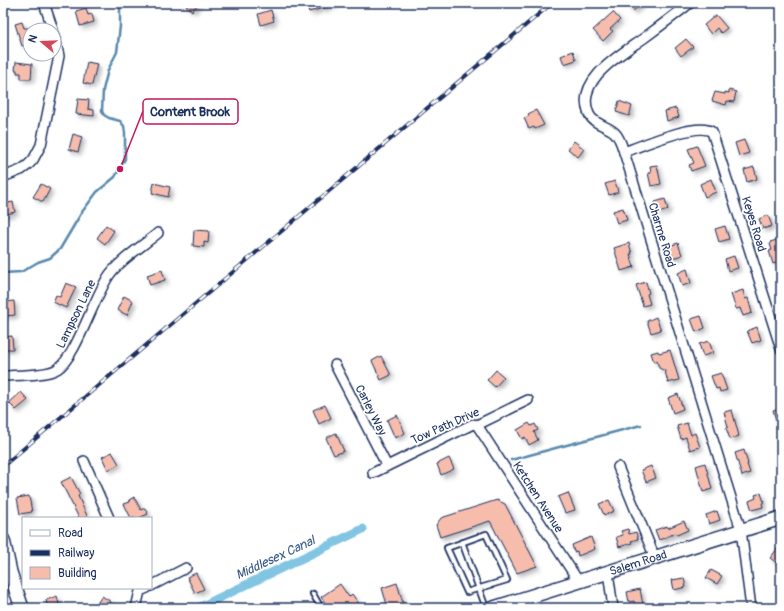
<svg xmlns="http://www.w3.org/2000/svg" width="784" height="611" viewBox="0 0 784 611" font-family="Pangolin,sans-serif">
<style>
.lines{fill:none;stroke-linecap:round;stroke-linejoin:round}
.stream{stroke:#5889ad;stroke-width:2.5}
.canal{stroke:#81c5e2;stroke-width:9}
.building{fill:#f6bdad;stroke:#1b2f5e;filter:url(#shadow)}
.service-casing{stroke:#1b2f5e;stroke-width:8}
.minor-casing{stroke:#1b2f5e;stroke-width:12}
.secondary-casing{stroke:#1b2f5e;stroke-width:16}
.service{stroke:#fff;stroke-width:4.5}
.minor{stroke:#fff;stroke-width:9}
.secondary{stroke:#fff;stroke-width:13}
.rail-casing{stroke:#1b2f5e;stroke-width:4}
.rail{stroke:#fff;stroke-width:2.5;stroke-dasharray:8;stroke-linecap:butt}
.labels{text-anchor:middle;stroke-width:3.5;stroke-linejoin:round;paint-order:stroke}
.street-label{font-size:12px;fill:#1b2f5e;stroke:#fff}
.water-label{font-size:13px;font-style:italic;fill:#3a5c86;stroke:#fff}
.leader{fill:none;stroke:#c2185b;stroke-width:1.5}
.callout-dot{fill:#c2185b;stroke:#fff;stroke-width:1.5}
.callout{fill:#fff;stroke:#c2185b;stroke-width:1.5}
.callout-label{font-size:13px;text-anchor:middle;font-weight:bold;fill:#1b2f5e}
</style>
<defs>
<filter id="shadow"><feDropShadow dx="3" dy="3" stdDeviation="2" flood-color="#0004"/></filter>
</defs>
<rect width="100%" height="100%" fill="#fff"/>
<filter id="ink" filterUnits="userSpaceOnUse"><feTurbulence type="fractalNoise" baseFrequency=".025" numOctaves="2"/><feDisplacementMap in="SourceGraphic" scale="8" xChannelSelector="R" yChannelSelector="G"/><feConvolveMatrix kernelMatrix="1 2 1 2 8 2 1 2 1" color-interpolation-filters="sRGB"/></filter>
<g filter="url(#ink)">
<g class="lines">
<g class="stream">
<path d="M3 273 21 272 38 262 50 258 60 249 82 212 97 192 115 177 125 159V133L124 126 120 121 109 118 104 115 102 111 103 90 108 70 117 52 120 26V3"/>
<path d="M511 460 641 425"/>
</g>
<path class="canal" d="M198 608 363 529"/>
</g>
<g class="building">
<path d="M183 3H199L192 11Z"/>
<path d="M306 3H334V5L309 12Z"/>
<path d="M625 3H642L633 11Z"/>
<path d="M86 8 88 15 92 14 94 22 80 26 76 11Z"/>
<path d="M271 10 274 21 261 25 258 14Z"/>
<path d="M613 12 620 20 610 29 613 31 603 41 593 30Z"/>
<path d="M716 15 727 28 721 33 717 28 711 34 704 25Z"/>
<path d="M22 22 24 28H28L30 35V43L22 46 15 24Z"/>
<path d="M686 39 693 47 681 56 675 48Z"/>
<path d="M573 51 576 60 564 64 561 56Z"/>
<path d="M16 62 32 64 31 79H21V73H17V70H15Z"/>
<path d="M87 62 97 64 92 85 83 83Z"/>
<path d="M729 90 736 92 734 102 727 101 726 105 712 101 715 92 725 94V92L729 93Z"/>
<path d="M78 99 89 100 88 109 94 110V116L76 114Z"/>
<path d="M619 101 632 106 629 116 616 112Z"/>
<path d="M676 108 679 117 667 121 665 111Z"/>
<path d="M536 110 544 125 535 129 534 127 529 129 524 118 529 116 528 114Z"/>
<path d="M73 134 82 137 78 152 69 149Z"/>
<path d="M744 140 749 153 739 156 735 143Z"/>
<path d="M574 141 584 149 578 157 568 149Z"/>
<path d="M697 146 705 166 691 171 689 165 694 163 688 149Z"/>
<path d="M657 165 661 184 651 186 648 173H651L650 166Z"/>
<path d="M754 167 757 179 747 182 744 170Z"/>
<path d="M711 179 716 192 705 197 700 184Z"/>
<path d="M615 181 618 192 609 195 605 184Z"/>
<path d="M154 183 170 187 168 197 152 193Z"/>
<path d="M41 184 50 189 43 202 33 197Z"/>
<path d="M665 199 668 210 658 213 655 202Z"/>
<path d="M13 202 15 212 3 215V204Z"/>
<path d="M623 208 627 220 617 223 613 211Z"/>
<path d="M768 215 772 226 763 229 759 219Z"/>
<path d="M106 225 114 231 105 244 97 238Z"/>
<path d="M725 226 729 239 719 242 715 229Z"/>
<path d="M194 230 209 231 208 243 204 242V247L193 246Z"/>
<path d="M780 239 781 242V261L773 264 769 251 772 250 770 244 771 243 770 242Z"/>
<path d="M629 243 632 254H630L634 267 621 271 614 248Z"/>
<path d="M678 243 682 255 673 258 669 246Z"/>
<path d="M734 256 738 268 728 271 725 259Z"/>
<path d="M687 269 691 283 682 286 678 273Z"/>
<path d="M162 270 165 280 150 285 147 275Z"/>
<path d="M646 282 649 293 647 294 650 304 643 306 636 285Z"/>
<path d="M66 283 76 287 66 308 53 302 56 295 60 297Z"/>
<path d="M743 290 745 299 748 298 752 313 743 316 740 308 736 309 731 294Z"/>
<path d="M124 296 133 301 127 315 117 310Z"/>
<path d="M14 301 15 315 5 316 4 302Z"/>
<path d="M701 316 705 328 696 332 691 319Z"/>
<path d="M656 317 661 330 651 333 647 321Z"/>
<path d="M757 327 761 340 752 343 747 331Z"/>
<path d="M12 336 13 349H3V337Z"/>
<path d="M709 341 713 353 703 356 699 344Z"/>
<path d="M670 350 679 380 668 383 665 371 659 368 657 361 654 362 651 353 658 351 659 353Z"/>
<path d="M381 356 391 375 381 380 372 361Z"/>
<path d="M496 370 504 377 495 387 487 380Z"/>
<path d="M721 373 727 390 720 392 719 388 716 389 711 376Z"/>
<path d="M21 392 28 400 16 410 9 403Z"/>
<path d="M678 394 683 409 673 413 668 398Z"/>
<path d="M325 405 331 418 319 424 313 410Z"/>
<path d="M781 408V430H779L773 410Z"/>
<path d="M732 410 739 436 730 439 726 428 728 427 724 412Z"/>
<path d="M397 415 405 433 395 438 387 420Z"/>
<path d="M529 423 531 426 535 424 538 430 534 432 538 440 529 445 525 437 522 439 517 430Z"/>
<path d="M687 423 691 435 695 433 700 447 690 450 686 437 681 439 677 426Z"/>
<path d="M336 433 344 451 334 455 326 438Z"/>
<path d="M744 450 748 464H747L750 473 742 476 735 453Z"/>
<path d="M112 452 119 464 108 470 102 457Z"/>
<path d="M449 458 454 469 441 475 437 464Z"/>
<path d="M705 463 712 489 703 492 696 466Z"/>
<path d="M651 466 656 478 646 482 641 470Z"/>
<path d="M71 477 80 494 78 496 88 518H79L61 482Z"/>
<path d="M568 493 575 510 565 513 558 497Z"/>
<path d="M761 493 764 502 762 503 763 507 752 510 749 501 756 498 755 495Z"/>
<path d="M29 496 32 512 20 514 17 498Z"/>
<path d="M134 497 141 510 145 508 148 514 139 518H131L124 504 130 502 129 500Z"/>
<path d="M497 500 505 504 537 566 517 573 490 521 440 537 436 525 441 518Z"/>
<path d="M609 500 614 511 604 515 599 504Z"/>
<path d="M717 511 720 520 709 524 706 515Z"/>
<path d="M684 521 688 530 677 535 676 533 659 540 655 530 667 526 668 528Z"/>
<path d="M628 529 629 534 636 532 638 539 631 541 632 543 619 547 616 537 623 535 621 531Z"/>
<path d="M591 537 595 549 578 556 577 551 574 552 572 545Z"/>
<path d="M781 544V560L778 564 770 558Z"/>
<path d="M711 570 722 576 717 584 706 578Z"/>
<path d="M196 573 204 589 195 593 187 577Z"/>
<path d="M684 578 686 587 674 590 672 580Z"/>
<path d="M397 583 404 606 397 608H388L382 588Z"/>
<path d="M340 584 349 597 352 594 362 608H329L321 597Z"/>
<path d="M640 589 643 605 635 607 634 601 629 602 627 592Z"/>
<path d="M57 596 60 608H48L46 600Z"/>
<path d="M102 596 111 602 107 608H94Z"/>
</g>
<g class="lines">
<g class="service-casing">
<g id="service">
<path d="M486 534 507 580 467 592 447 548Z"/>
<path d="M462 542 486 608"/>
<path d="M313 594 321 608"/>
</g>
</g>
<g class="minor-casing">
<g id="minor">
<path d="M44 3 53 30"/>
<path d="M690 3C675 15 659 27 644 38 622 54 574 80 589 114 594 125 607 125 615 133 620 138 622 146 624 152L741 530 751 608"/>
<path d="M624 152C641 146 698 121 712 132L781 349"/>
<path d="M3 177 21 170 28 165 33 160 41 145 59 56 54 33"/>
<path d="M335 365 387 466"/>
<path d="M3 376C16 375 46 376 57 369 76 358 94 296 110 274 120 260 144 245 158 233"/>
<path d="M477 425 579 582"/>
<path d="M84 461 109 518"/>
<path d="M618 467 655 558"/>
<path d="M373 473 473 424 477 425 528 400"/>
<path d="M608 572 613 608"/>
<path d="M151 586 186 568"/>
<path d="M136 608 140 591 147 588"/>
</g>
</g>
<g class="secondary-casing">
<g id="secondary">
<path d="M3 540 10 572 22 608"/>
<path id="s1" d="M494 608 781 518"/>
</g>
</g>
<use href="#service" class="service"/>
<use href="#minor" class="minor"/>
<use href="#secondary" class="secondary"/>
<g class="rail-casing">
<path id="rail" d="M3 466 552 3"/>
</g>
<use href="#rail" class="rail"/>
</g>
</g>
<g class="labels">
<g class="street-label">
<text transform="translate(754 224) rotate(73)" y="4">Keyes Road</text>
<text transform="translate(662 235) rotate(73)" y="4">Charme Road</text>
<text transform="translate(76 314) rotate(-64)" y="4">Lampson Lane</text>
<text transform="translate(371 410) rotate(63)" y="4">Carley Way</text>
<text transform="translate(445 426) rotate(-24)" y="4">Tow Path Drive</text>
<text transform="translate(538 497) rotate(57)" y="4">Ketchen Avenue</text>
<text dy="4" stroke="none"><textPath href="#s1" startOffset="151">Salem Road</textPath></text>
</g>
<g class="water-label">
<text transform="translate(275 557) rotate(-25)" y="5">Middlesex Canal</text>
</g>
</g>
<path class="leader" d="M120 169L143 111"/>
<circle class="callout-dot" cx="120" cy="169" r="4"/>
<rect class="callout" x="143" y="99" width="95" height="25" rx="4"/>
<g class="callout-label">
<text x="190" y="116">Content Brook</text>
</g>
<rect width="784" height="611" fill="none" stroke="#fff" stroke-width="16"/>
<rect x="8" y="8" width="768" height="595" fill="none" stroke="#1b2f5e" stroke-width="1.5" filter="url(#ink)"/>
<rect x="22" y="517" width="130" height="72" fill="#ffffff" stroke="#a4acbf"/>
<rect x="30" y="530" width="20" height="6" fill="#ffffff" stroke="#a4acbf"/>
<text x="58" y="537" font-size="12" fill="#1b2f5e">Road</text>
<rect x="30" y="550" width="20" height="6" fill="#1b2f5e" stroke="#a4acbf"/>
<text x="58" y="557" font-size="12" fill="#1b2f5e">Railway</text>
<rect x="30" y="567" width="20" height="12" fill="#f6bdad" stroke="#a4acbf"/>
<text x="58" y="577" font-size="12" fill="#1b2f5e">Building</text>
<g transform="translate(42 42) rotate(289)"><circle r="19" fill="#ffffff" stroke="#a4acbf"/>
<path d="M0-3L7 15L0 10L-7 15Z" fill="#d1495b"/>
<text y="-6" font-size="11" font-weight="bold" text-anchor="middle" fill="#1b2f5e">N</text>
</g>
</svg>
